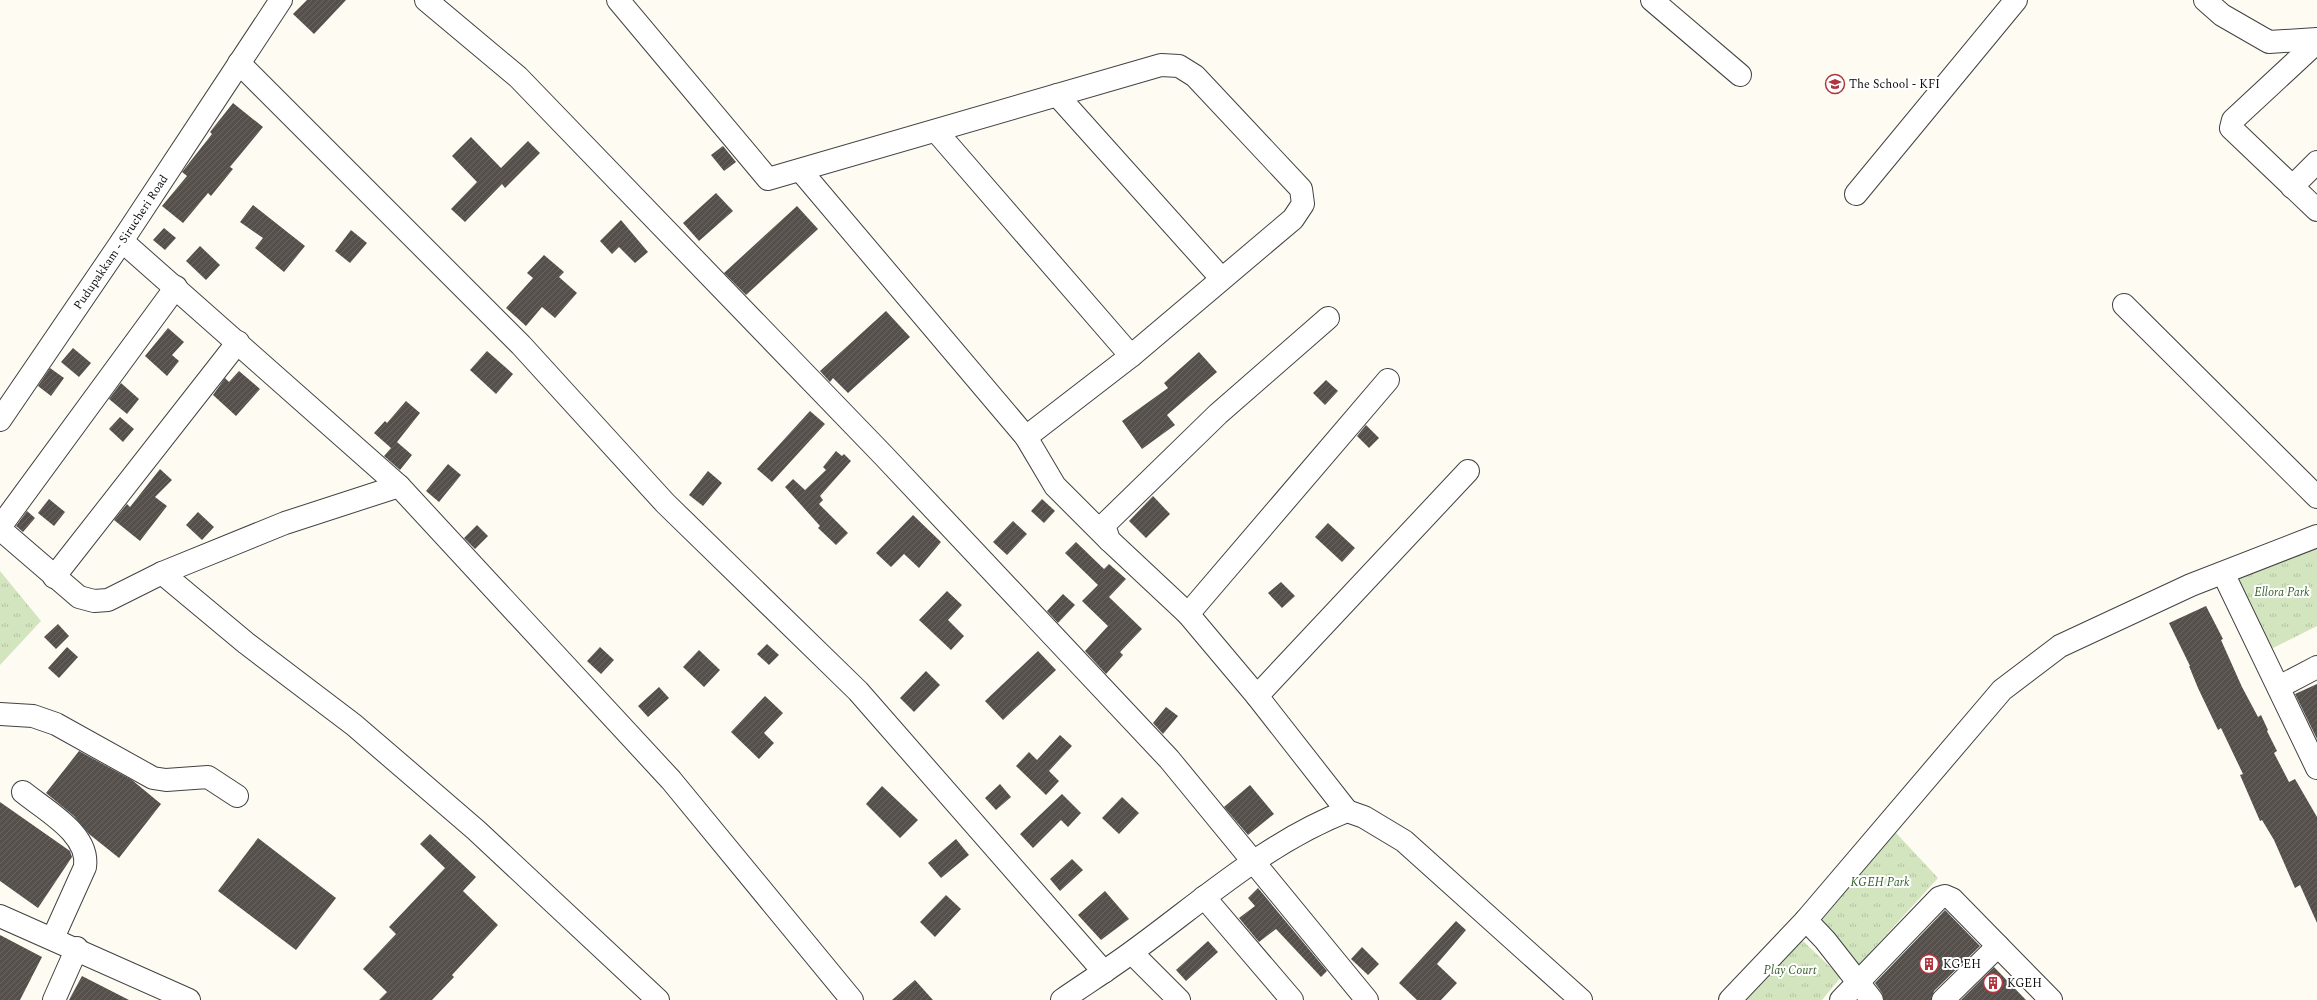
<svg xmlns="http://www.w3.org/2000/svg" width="2317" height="1000" viewBox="0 0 2317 1000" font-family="Spectral,serif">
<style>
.park{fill:url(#park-tufts)}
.building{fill:url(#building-hatch)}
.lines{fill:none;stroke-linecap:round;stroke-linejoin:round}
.minor-casing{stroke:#424242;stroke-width:24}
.minor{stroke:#fff;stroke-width:22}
.labels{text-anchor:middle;stroke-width:4;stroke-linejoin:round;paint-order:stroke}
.poi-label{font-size:12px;fill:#0f0f0f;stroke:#fff;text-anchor:start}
.street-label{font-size:12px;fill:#0f0f0f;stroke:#fff}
.park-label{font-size:12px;font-style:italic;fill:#335f26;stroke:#fff}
</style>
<defs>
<pattern id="park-tufts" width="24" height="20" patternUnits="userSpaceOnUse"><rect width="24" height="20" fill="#d3e5be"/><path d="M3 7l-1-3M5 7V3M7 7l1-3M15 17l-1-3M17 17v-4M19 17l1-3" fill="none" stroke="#b4c3a2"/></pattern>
<pattern id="building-hatch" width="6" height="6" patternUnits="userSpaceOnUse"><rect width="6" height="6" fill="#56504c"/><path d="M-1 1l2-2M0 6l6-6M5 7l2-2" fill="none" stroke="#696561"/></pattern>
</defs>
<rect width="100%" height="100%" fill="#fdfbf2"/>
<g class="park">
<path d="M2317 541V626L2271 649 2233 574Z"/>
<path d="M0 571 41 621 0 665Z"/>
<path d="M1883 819 1938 878 1855 969 1799 914Z"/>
<path d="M1787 926 1841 977 1822 1000H1724Z"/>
</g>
<g class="building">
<path d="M307 0H346L314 34 293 14Z"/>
<path d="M233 103 263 127 230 167 233 169 211 196 208 193 183 223 162 206 187 176 182 172 212 134 210 132Z"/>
<path d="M471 137 501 168 528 141 540 153 505 188 502 184 465 222 451 209 477 182 452 156Z"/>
<path d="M723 146 736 162 724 171 711 155Z"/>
<path d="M716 193 733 211 699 241 683 223Z"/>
<path d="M253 205 305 246 284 272 255 248 263 238 240 222Z"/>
<path d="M797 206 818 229 746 295 724 273Z"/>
<path d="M621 220 648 252 635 263 619 247 612 254 600 241Z"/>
<path d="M164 228 176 238 165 250 153 240Z"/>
<path d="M351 230 367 243 350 263 335 251Z"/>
<path d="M200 246 220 265 206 280 186 261Z"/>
<path d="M544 255 564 272 559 277 577 293 555 318 542 307 526 326 506 308 533 278 527 273Z"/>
<path d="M886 311 910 337 848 393 833 378 830 382 820 371Z"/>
<path d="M168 328 184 342 172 355 179 361 167 376 145 356Z"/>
<path d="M73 348 91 363 79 377 61 362Z"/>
<path d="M487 351 513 374 496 394 470 370Z"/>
<path d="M1199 352 1217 372 1167 415 1175 425 1142 449 1122 421 1168 388 1164 383Z"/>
<path d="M50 368 64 378 51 396 38 386Z"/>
<path d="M239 371 260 389 236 416 213 395 225 378 229 382Z"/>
<path d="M1326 380 1338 391 1325 405 1313 393Z"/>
<path d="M121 383 139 399 127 414 109 399Z"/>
<path d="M406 401 420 413 397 442 412 455 400 470 384 456 391 448 374 433 385 421 387 423Z"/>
<path d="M810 411 825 424 772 482 757 469Z"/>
<path d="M120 417 134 429 123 442 109 429Z"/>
<path d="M1366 425 1379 438 1369 448 1357 436Z"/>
<path d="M836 451 842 456 844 454 851 461 820 496 823 500 819 504 848 533 836 545 818 528 820 526 785 487 793 479 805 490 826 470 823 467Z"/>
<path d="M448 464 461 475 439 502 426 491Z"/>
<path d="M160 469 172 480 155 497 167 506 140 541 114 520 127 504 130 507Z"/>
<path d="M708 471 722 483 703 506 689 495Z"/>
<path d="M1153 496 1170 514 1146 538 1129 521Z"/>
<path d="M49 499 65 512 54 526 38 513Z"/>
<path d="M1042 499 1055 511 1044 523 1031 511Z"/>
<path d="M27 511 35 518 23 532 16 526Z"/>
<path d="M198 512 214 527 202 540 186 525Z"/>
<path d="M913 515 941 542 919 568 904 554 891 567 876 553Z"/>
<path d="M1013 521 1027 534 1007 555 993 542Z"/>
<path d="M1328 523 1355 548 1342 562 1315 537Z"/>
<path d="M477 525 488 536 475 549 464 538Z"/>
<path d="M1076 542 1104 569 1109 564 1126 579 1109 597 1142 629 1120 652 1123 655 1106 674 1085 651 1108 626 1082 601 1098 585 1065 553Z"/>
<path d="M1281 582 1295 596 1282 608 1268 593Z"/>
<path d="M947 591 962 605 948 620 964 636 951 650 919 620Z"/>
<path d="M1063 594 1075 605 1058 623 1047 611Z"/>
<path d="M2206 606 2223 639 2221 640 2242 687 2258 717 2261 715 2268 730 2267 731 2277 751 2274 753 2289 782 2295 779 2317 817V923L2300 885 2295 888 2274 840 2262 820 2260 821 2240 775 2243 774 2221 728 2218 730 2198 688 2189 666H2190L2169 623Z"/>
<path d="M58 624 69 636 56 649 44 637Z"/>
<path d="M767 644 779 655 769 665 757 654Z"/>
<path d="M67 647 78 657 59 678 48 668Z"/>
<path d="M600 647 614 660 601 674 587 661Z"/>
<path d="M699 650 720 670 704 687 683 667Z"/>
<path d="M1038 651 1056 670 1003 720 985 701Z"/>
<path d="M926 671 940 685 914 712 900 698Z"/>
<path d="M2317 684V739L2295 694Z"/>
<path d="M659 687 669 698 648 717 638 706Z"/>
<path d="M765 696 783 713 764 733 774 743 759 759 731 732Z"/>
<path d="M1166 707 1178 716 1163 734 1153 723Z"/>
<path d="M1060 735 1072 746 1049 771 1059 781 1046 795 1016 766 1029 752 1037 760Z"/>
<path d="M79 751 132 780 161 804 119 858 89 834 74 816 46 793Z"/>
<path d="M1000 784 1011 797 996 810 985 798Z"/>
<path d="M1250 785 1274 814 1248 835 1224 807Z"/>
<path d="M882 786 918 820 900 838 866 804Z"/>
<path d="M1062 794 1081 813 1068 827 1061 820 1033 848 1020 834Z"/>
<path d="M1122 797 1139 813 1119 834 1102 818Z"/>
<path d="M0 802 70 851 72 857 38 908 0 881Z"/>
<path d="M430 834 476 877 463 891 498 925 452 975 454 977 432 1000H379L387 992 363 969 396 934 389 927 445 868 420 844Z"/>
<path d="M258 838 336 898 296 950 218 891Z"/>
<path d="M956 839 969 855 941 878 928 863Z"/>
<path d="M1072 859 1083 870 1060 891 1050 879Z"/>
<path d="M1258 888 1327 971 1321 977 1276 929 1259 942 1239 918 1255 906 1248 898Z"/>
<path d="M1105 891 1129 919 1101 940 1078 915Z"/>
<path d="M946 895 961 909 935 937 920 922Z"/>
<path d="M1945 910 1980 946 1934 991 1931 1000H1884L1882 993 1875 983Z"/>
<path d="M1456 921 1466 930 1437 964 1457 983 1441 1000H1417L1399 983Z"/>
<path d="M0 935 42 957 20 1000H0Z"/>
<path d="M1208 941 1218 952 1186 981 1176 970Z"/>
<path d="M1362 947 1379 964 1368 975 1351 959Z"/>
<path d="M1994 967 2026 1000H1961Z"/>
<path d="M82 976 129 1000H69Z"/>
<path d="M915 980 933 1000H892Z"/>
</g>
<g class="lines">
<g class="minor-casing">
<g id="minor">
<path d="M426 0 518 77 884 456 1169 759 1367 1000"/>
<path d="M618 0 768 179 1161 65 1179 66 1195 76 1301 189 1303 204 1293 219 1131 356 1026 437"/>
<path d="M1652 0 1740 75"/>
<path d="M2205 0 2222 15 2269 42 2317 39"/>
<path d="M2317 42 2233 120 2231 128 2317 210"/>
<path d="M239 63 521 345 665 503 858 691 1104 972"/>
<path d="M1057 95 1221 278"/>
<path d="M936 131 1131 356"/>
<path d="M801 171 1026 437 1055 486 1109 540"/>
<path d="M2292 187 2317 162"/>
<path d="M1856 194 2016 0"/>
<path d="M122 241 399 486 671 780 852 1000"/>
<path d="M2124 305 2317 497"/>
<path d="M1328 318 1218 414 1104 525 1109 540 1188 614 1257 696 1347 811"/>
<path id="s1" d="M0 420 122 241 281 0"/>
<path d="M0 527 176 287"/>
<path d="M0 529 79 597 94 601 108 600 162 573 285 523 399 486"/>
<path d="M162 573 246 643 354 725 476 830 658 1000"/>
<path d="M2223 573 2317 768"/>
<path d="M54 577 238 342"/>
<path d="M1188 614 1388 380"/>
<path d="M2279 687 2317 667"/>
<path d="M1257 696 1468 471"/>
<path d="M0 714 33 716 56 724 153 778 166 780 208 777 237 796"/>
<path d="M23 792C46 811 90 834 85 867L53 938"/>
<path d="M1204 897 1292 1000"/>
<path d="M0 916 189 1000"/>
<path d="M1806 920 1825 940 1872 1000"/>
<path d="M1132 953 1179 1000"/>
<path d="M54 1000 77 948"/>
<path d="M1062 1000C1085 984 1109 969 1132 952 1201 902 1267 842 1347 811L1364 817 1404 841 1581 1000"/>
<path d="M1730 1000 1806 920 2002 690 2060 646 2191 585 2317 536"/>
<path d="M1841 1000 1939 898 1945 896 1952 899 2051 1000"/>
<path d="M1943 1000 1998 946"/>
</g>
</g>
<use href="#minor" class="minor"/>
</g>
<defs>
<g id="school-ring" transform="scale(1)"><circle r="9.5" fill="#fff" stroke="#b0353f" stroke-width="1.5"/><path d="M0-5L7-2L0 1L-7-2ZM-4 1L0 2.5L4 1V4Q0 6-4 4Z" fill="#b0353f"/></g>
<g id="building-ring" transform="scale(1)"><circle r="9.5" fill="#fff" stroke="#b0353f" stroke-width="1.5"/><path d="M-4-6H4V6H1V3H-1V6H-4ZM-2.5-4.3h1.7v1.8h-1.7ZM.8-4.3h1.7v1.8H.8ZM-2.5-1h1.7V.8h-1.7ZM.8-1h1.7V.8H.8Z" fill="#b0353f"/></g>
</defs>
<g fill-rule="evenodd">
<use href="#school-ring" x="1835" y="84"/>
<use href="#building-ring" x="1929" y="964"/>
<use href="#building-ring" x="1993" y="983"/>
</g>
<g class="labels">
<g class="poi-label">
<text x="1849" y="88">The School - KFI</text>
<text x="1943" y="968">KG EH</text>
<text x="2007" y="987">KGEH</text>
</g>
<g class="street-label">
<text dy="4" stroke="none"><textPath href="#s1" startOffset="215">Pudupakkam - Sirucheri Road</textPath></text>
</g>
<g class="park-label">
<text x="2282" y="596">Ellora Park</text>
<text x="1880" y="886">KGEH Park</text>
<text x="1790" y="974">Play Court</text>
</g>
</g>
</svg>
